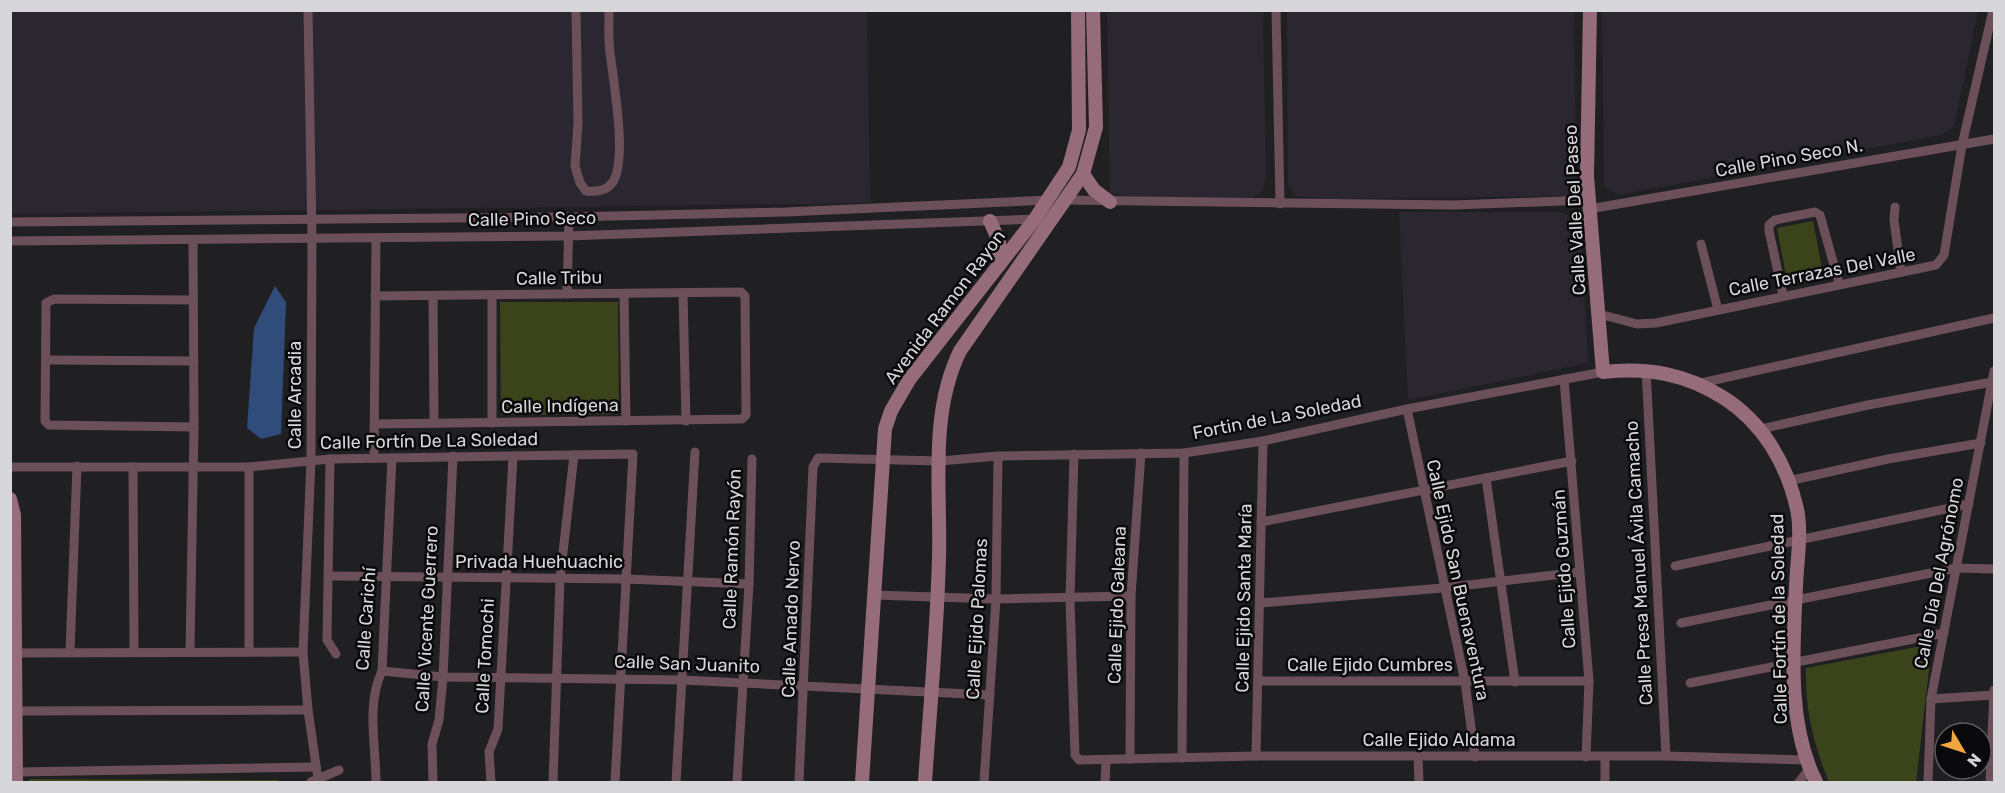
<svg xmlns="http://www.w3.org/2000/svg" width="2005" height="793" viewBox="0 0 2005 793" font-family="Rubik,sans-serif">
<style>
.built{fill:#2a2730}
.green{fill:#3b431b}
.water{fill:#2f4c7a}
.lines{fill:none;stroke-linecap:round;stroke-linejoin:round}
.street{stroke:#6b505a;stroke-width:9}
.secondary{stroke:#966b7a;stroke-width:14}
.labels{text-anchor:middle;stroke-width:5;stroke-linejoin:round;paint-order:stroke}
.street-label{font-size:18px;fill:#d7d6d8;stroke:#0a090b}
</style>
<rect width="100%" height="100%" fill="#201f22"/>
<g class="built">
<path d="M10 11H867L870 203 11 214Z"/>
<path d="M1107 11H1263L1266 177 1262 191 1252 198H1152L1110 194Z"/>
<path d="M1287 11H1574L1576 183 1574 191 1565 196 1330 199 1295 196 1288 185Z"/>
<path d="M1602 11V10L1978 11 1954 126 1941 135 1618 195 1604 187Z"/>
<path d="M1399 212H1560L1575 218 1581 229 1588 363 1408 400Z"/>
</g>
<g class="green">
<path d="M1813 221 1824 279 1788 286 1777 228Z"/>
<path d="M500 302H618L619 414 501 415Z"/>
<path d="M1932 644 1916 782H1829C1813 743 1805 711 1806 668Z"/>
<path d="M30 779 278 780 279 782H27Z"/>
</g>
<path class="water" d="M275 286 286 302 281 434 261 439 247 428 254 328Z"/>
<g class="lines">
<g class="street">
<path d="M308 10 312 238 311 460 303 652 308 710 318 779"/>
<path d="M576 10 578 124 575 166 580 183 586 191C597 192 608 191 614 180 627 155 613 80 610 52 608 38 609 24 609 10"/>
<path d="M1276 10 1280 204"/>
<path d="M1063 200 1454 205 1589 200"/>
<path d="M1895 207 1894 220 1901 272"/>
<path d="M1589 209 1994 139"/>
<path d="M10 222 569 217 786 212 1049 200"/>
<path d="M10 241 568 236 1037 219"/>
<path d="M1701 244 1718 310"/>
<path d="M683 293 686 421"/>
<path d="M567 294 569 217"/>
<path d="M624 294 626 421"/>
<path d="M492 295V423"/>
<path d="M1783 295 1769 231V225L1775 220 1815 212 1820 215 1839 283"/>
<path d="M433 296 434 423"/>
<path d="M193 300 54 299 46 303 45 421 49 425 194 427"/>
<path d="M1599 314 1637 324 1656 323 1936 265 1944 255 1962 145 1993 10"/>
<path d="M47 360 194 361"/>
<path d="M1646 369 1666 756"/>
<path d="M1564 379 1589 681 1586 757"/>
<path d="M1701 383 1994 318"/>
<path d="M1407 409 1465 682 1475 757"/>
<path d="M374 424 742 419 746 415 745 296 741 292 375 296"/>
<path d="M1761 429 1868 405 1992 382"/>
<path d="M374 452 376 238"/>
<path d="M1074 454 1070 600 1075 755 1079 760 1256 756H1666L1806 760"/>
<path d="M330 459 327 640 336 654"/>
<path d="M10 467H249L330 459 633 454 615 782"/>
<path d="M133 467 134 651"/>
<path d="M249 467V651"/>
<path d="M1486 478 1515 682"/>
<path d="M1788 481 1888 459 1981 443"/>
<path d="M1261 522 1572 461"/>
<path d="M1675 566 1969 504"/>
<path d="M329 576 626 579 749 584"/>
<path d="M874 595 996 599 1131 596"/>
<path d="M1261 603 1443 588 1580 572"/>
<path d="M1681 623 1956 568 1994 569"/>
<path d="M190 650 194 427 193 240"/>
<path d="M70 652 77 466"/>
<path d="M15 653 303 652"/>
<path d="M382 671 443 677 682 680 990 695"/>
<path d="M1259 681H1589"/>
<path d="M1690 683 1944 633"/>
<path d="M1931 699 1994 695"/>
<path d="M16 711 308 710"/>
<path d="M1256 756 1263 441"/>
<path d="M1418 757 1419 782"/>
<path d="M1182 758 1184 453"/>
<path d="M1605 758V782"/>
<path d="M1130 759 1131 596 1141 453"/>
<path d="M16 772 316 767"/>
<path d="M311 782 339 770"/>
<path d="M376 782C376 747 366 704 382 671L392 458"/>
<path d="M433 782 432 744 439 720 443 677 453 456"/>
<path d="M491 782 489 752 498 729 513 457"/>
<path d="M553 782 560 579 574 455"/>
<path d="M676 782 695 452"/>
<path d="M737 782 749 584 752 459"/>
<path d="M799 782 813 467 818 458 940 461 998 456 1184 453 1263 441 1407 409 1603 372"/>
<path d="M984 782 996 599 998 456"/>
<path d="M1105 782 1106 761"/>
<path d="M1799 782 1809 769"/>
<path d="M1928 782 1931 699 1994 371"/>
<path d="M1990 782 1994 690"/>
</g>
<g class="secondary">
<path d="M1590 10 1587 176 1603 372C1648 367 1686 374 1724 398 1763 423 1787 464 1797 509 1802 533 1797 561 1796 586 1793 650 1787 724 1816 782"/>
<path d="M1083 174 1094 190 1110 202"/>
<path d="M990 221 999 241V265"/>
<path d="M10 499 14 515 16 782"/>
<path d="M862 782 885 429 891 411 909 380 1035 219 1069 167 1079 130 1078 10"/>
<path d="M925 782C930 708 937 633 939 558 941 490 929 414 960 351L1083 174 1096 127 1093 10"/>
</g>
</g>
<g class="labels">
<g class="street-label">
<text transform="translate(1789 158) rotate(-10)" y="6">Calle Pino Seco N.</text>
<text transform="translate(1575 210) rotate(-93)" y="6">Calle Valle Del Paseo</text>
<text transform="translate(532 219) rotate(-1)" y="6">Calle Pino Seco</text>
<text transform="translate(1822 272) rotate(-11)" y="6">Calle Terrazas Del Valle</text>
<text transform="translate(559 278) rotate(-1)" y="6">Calle Tribu</text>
<text transform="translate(945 307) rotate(-53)" y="6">Avenida Ramon Rayon</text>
<text transform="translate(295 395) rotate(-90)" y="6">Calle Arcadia</text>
<text transform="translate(560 406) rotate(-1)" y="6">Calle Indígena</text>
<text transform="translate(1277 417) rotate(-11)" y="6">Fortin de La Soledad</text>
<text transform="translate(429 441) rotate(-1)" y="6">Calle Fortín De La Soledad</text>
<text transform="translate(732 549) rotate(-88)" y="6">Calle Ramón Rayón</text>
<text x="539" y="568">Privada Huehuachic</text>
<text transform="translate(1639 563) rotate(-93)" y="6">Calle Presa Manuel Ávila Camacho</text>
<text transform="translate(1564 569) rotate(-94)" y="6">Calle Ejido Guzmán</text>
<text transform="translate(1939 573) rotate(-79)" y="6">Calle Día Del Agrónomo</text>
<text transform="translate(1458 580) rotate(78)" y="6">Calle Ejido San Buenaventura</text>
<text transform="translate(1244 598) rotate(-89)" y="6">Calle Ejido Santa María</text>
<text transform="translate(1117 605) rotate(-88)" y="6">Calle Ejido Galeana</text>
<text transform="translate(366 619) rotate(-86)" y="6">Calle Carichí</text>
<text transform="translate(427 619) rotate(-87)" y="6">Calle Vicente Guerrero</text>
<text transform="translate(791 619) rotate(-88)" y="6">Calle Amado Nervo</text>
<text transform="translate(977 619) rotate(-87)" y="6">Calle Ejido Palomas</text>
<text transform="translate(1779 619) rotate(-91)" y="6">Calle Fortín de la Soledad</text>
<text transform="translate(485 656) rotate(-87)" y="6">Calle Tomochi</text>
<text transform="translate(687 664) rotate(2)" y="6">Calle San Juanito</text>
<text x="1370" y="671">Calle Ejido Cumbres</text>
<text x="1439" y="746">Calle Ejido Aldama</text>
</g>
</g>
<rect width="2005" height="793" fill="none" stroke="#d7d6d8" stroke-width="24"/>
<g transform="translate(1963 751) rotate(129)"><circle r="28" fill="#0a090b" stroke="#5c5b5d" stroke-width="1.5"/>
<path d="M0-4.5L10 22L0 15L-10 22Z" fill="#f1a63f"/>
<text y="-9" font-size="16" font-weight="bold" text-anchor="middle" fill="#d7d6d8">N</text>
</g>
</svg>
